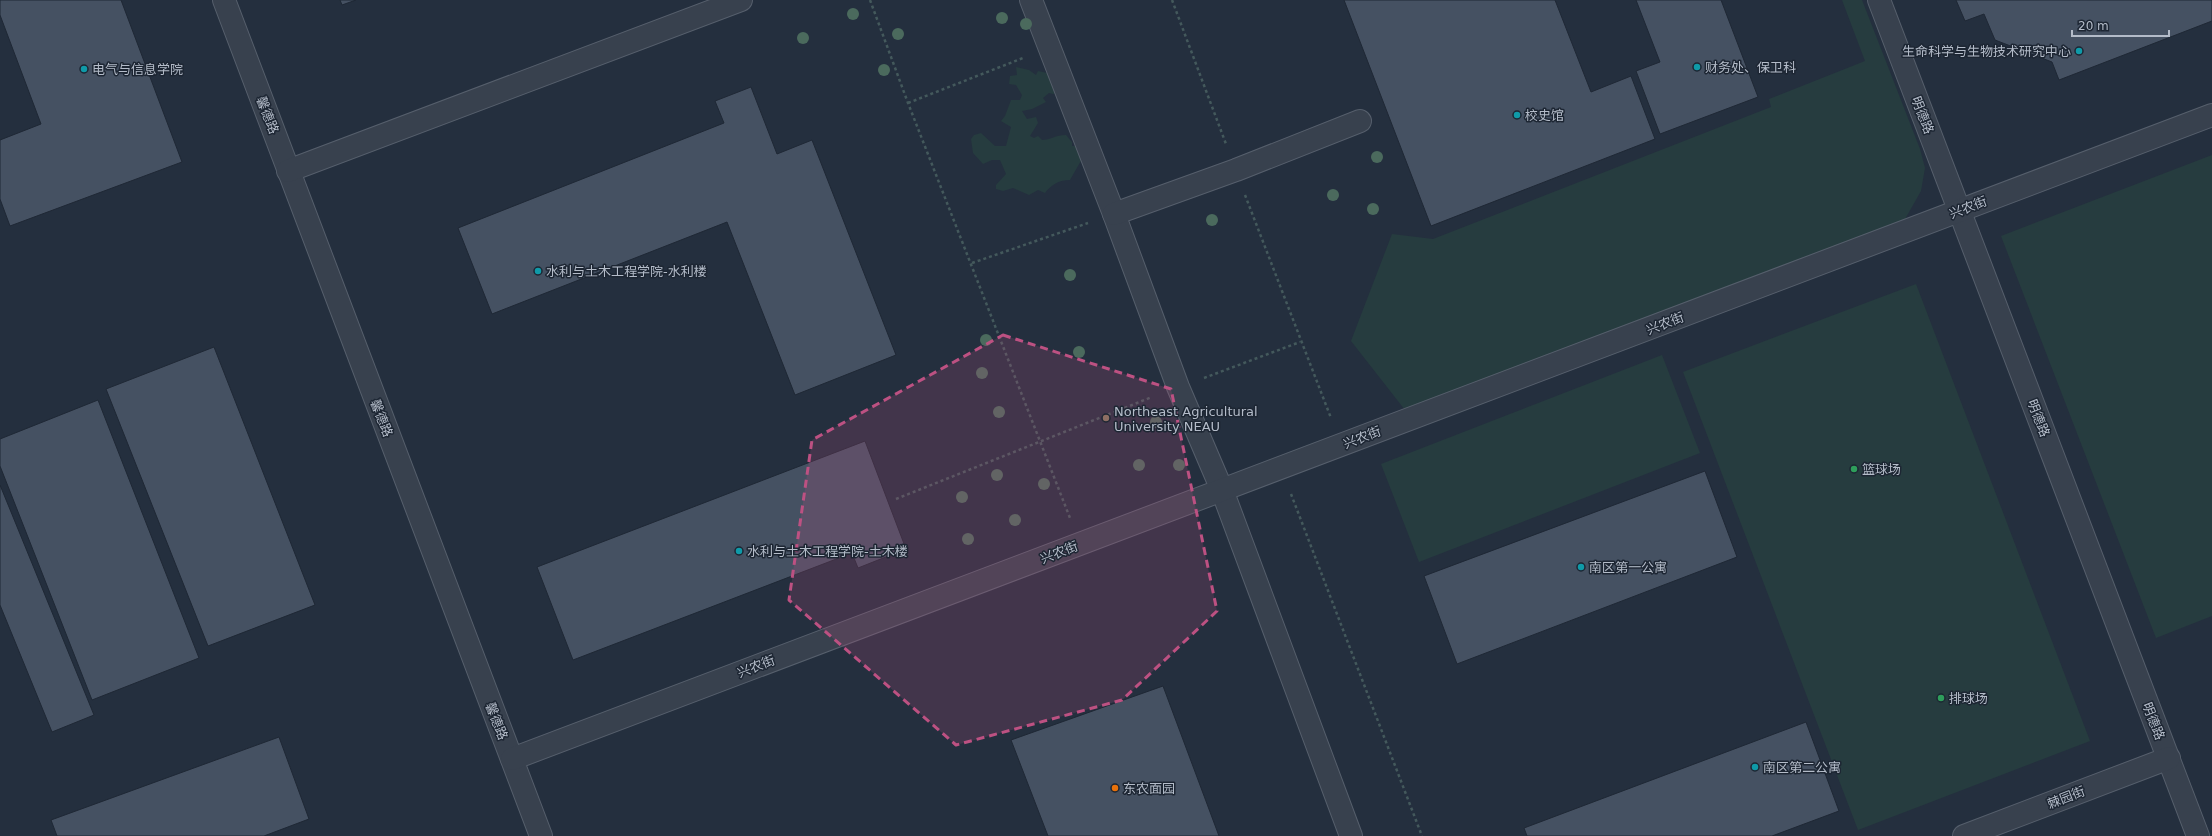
<svg xmlns="http://www.w3.org/2000/svg" width="2212" height="836" viewBox="0 0 2212 836" font-family="'DejaVu Sans','Noto Sans SC',sans-serif">
<style>
.green{fill:#263c3f}
.building{fill:#455162;stroke:#1f2835}
.lines{fill:none;stroke-linecap:round;stroke-linejoin:round}
.street-casing{stroke:#565f6c;stroke-width:24}
.path{stroke:#44595c;stroke-width:2.5;stroke-dasharray:3 3;stroke-linecap:butt}
.street{stroke:#38414e;stroke-width:22}
.tree{fill:#4b6a5d}
.marked{fill:#bd5182;fill-opacity:0.2;stroke:#bd5182;stroke-width:3;stroke-dasharray:8 5;stroke-linejoin:round}
.culture-dot{fill:#0f9aa8;stroke:#1d2633;stroke-width:1.5}
.education-dot{fill:#8d6e63;stroke:#1d2633;stroke-width:1.5}
.leisure-dot{fill:#2e9e5b;stroke:#1d2633;stroke-width:1.5}
.food-dot{fill:#e8710a;stroke:#1d2633;stroke-width:1.5}
.labels{text-anchor:middle;stroke-width:3;stroke-linejoin:round;paint-order:stroke}
.poi-label{font-size:13px;fill:#b4bcc9;stroke:#1d2633;text-anchor:start}
.street-label{font-size:13px;fill:#b4bcc9;stroke:#1d2633}
</style>
<rect width="100%" height="100%" fill="#242f3e"/>
<g class="green">
<path d="M1842 0H1862L1920 149 1925 168 1921 191 1896 235 1412 419 1351 341 1392 234 1433 239 1771 107 1769 99 1865 61Z"/>
<path d="M1016 67 1029 70 1036 75 1038 71 1052 74 1062 91 1053 94 1049 93 1043 98 1046 102 1032 109 1022 111 1027 119 1036 117 1038 123 1030 136 1034 138 1038 136 1042 140C1050 140 1056 135 1066 135L1072 142V146H1079L1082 159 1070 180C1059 180 1052 184 1045 193L1038 190 1029 195 1013 188 1003 191 996 189V185L1006 174 1000 160H992L983 164 973 153 971 139 974 135 981 133 995 146H1006L1011 127 1001 121 1005 116 1011 100H1020L1022 95 1016 85 1009 84 1010 76 1017 75Z"/>
<path d="M2212 155V616L2156 638 2001 236Z"/>
<path d="M1916 284 2090 741 1858 830 1683 372Z"/>
<path d="M1662 355 1700 453 1419 562 1381 464Z"/>
</g>
<g class="building">
<path d="M0 0H121L182 162 10 226 0 199V140L41 124 0 15Z"/>
<path d="M340 0H356L342 5Z"/>
<path d="M1344 0H1555L1591 92 1631 76 1655 139 1431 226Z"/>
<path d="M1636 0H1721L1758 97 1660 134 1636 71 1660 62Z"/>
<path d="M1956 0H2212V21L2059 80 2052 62 1995 40 1984 14 1965 21Z"/>
<path d="M751 87 777 154 812 140 896 355 795 395 727 222 492 314 458 228 724 123 715 101Z"/>
<path d="M214 347 315 605 208 646 106 389Z"/>
<path d="M98 400 199 658 92 700 0 466V439Z"/>
<path d="M865 441 906 549 858 568 852 553 573 660 537 567Z"/>
<path d="M1705 471 1737 557 1457 664 1424 576Z"/>
<path d="M0 485 94 715 52 732 0 605Z"/>
<path d="M1163 686 1219 836H1048L1011 740Z"/>
<path d="M1806 722 1839 811 1772 836H1527L1524 828Z"/>
<path d="M279 737 309 819 264 836H57L51 820Z"/>
</g>
<g class="lines">
<g class="street-casing">
<g id="street">
<path d="M224 0 541 836"/>
<path d="M1031 0 1114 214 1178 387 1222 490 1351 836"/>
<path d="M1879 0 2198 836"/>
<path d="M288 171 741 0"/>
<path d="M1114 214 1236 170 1360 121"/>
<path d="M512 759 2212 115"/>
<path d="M1964 836 2169 758"/>
</g>
</g>
<g class="path">
<path d="M870 0 908 103 1070 518"/>
<path d="M1172 0 1226 144"/>
<path d="M908 103 1023 58"/>
<path d="M1245 195 1331 418"/>
<path d="M972 263 1088 223"/>
<path d="M1204 378 1300 342"/>
<path d="M1291 494 1422 836"/>
<path d="M896 499 1152 397"/>
</g>
<use href="#street" class="street"/>
</g>
<g class="tree">
<circle cx="853" cy="14" r="6"/>
<circle cx="1002" cy="18" r="6"/>
<circle cx="1026" cy="24" r="6"/>
<circle cx="898" cy="34" r="6"/>
<circle cx="803" cy="38" r="6"/>
<circle cx="884" cy="70" r="6"/>
<circle cx="1377" cy="157" r="6"/>
<circle cx="1333" cy="195" r="6"/>
<circle cx="1373" cy="209" r="6"/>
<circle cx="1212" cy="220" r="6"/>
<circle cx="1070" cy="275" r="6"/>
<circle cx="986" cy="340" r="6"/>
<circle cx="1079" cy="352" r="6"/>
<circle cx="982" cy="373" r="6"/>
<circle cx="999" cy="412" r="6"/>
<circle cx="1156" cy="422" r="6"/>
<circle cx="1139" cy="465" r="6"/>
<circle cx="1179" cy="465" r="6"/>
<circle cx="997" cy="475" r="6"/>
<circle cx="1044" cy="484" r="6"/>
<circle cx="962" cy="497" r="6"/>
<circle cx="1015" cy="520" r="6"/>
<circle cx="968" cy="539" r="6"/>
</g>
<path class="marked" d="M1003 335 1171 389 1217 611 1122 700 956 745 789 600 812 440Z"/>
<g class="culture-dot">
<circle cx="2079" cy="51" r="4"/>
<circle cx="1697" cy="67" r="4"/>
<circle cx="84" cy="69" r="4"/>
<circle cx="1517" cy="115" r="4"/>
<circle cx="538" cy="271" r="4"/>
<circle cx="739" cy="551" r="4"/>
<circle cx="1581" cy="567" r="4"/>
<circle cx="1755" cy="767" r="4"/>
</g>
<circle class="education-dot" cx="1106" cy="418" r="4"/>
<g class="leisure-dot">
<circle cx="1854" cy="469" r="4"/>
<circle cx="1941" cy="698" r="4"/>
</g>
<circle class="food-dot" cx="1115" cy="788" r="4"/>
<g class="labels">
<g class="poi-label">
<text x="2071" y="56" text-anchor="end">生命科学与生物技术研究中心</text>
<text x="1705" y="72">财务处、保卫科</text>
<text x="92" y="74">电气与信息学院</text>
<text x="1525" y="120">校史馆</text>
<text x="546" y="276">水利与土木工程学院-水利楼</text>
<text x="1114" y="416">Northeast Agricultural<tspan x="1114" dy="15">University NEAU</tspan></text>
<text x="1862" y="474">篮球场</text>
<text x="747" y="556">水利与土木工程学院-土木楼</text>
<text x="1589" y="572">南区第一公寓</text>
<text x="1949" y="703">排球场</text>
<text x="1763" y="772">南区第二公寓</text>
<text x="1123" y="793">东农面园</text>
</g>
<g class="street-label">
<text transform="translate(268 115) rotate(69)" y="5">馨德路</text>
<text transform="translate(1923 115) rotate(69)" y="5">明德路</text>
<text transform="translate(1968 207) rotate(-21)" y="5">兴农街</text>
<text transform="translate(1665 323) rotate(-21)" y="5">兴农街</text>
<text transform="translate(382 418) rotate(69)" y="5">馨德路</text>
<text transform="translate(2039 418) rotate(69)" y="5">明德路</text>
<text transform="translate(1362 437) rotate(-21)" y="5">兴农街</text>
<text transform="translate(1059 552) rotate(-21)" y="5">兴农街</text>
<text transform="translate(756 666) rotate(-21)" y="5">兴农街</text>
<text transform="translate(497 721) rotate(69)" y="5">馨德路</text>
<text transform="translate(2154 721) rotate(69)" y="5">明德路</text>
<text transform="translate(2066 797) rotate(-21)" y="5">棘园街</text>
</g>
</g>
<path d="M2072 30v6h97v-6" fill="none" stroke="#b4bcc9" stroke-width="2"/>
<text x="2078" y="30" font-size="12" fill="#b4bcc9" stroke="#1d2633" stroke-width="3" paint-order="stroke">20 m</text>
</svg>
